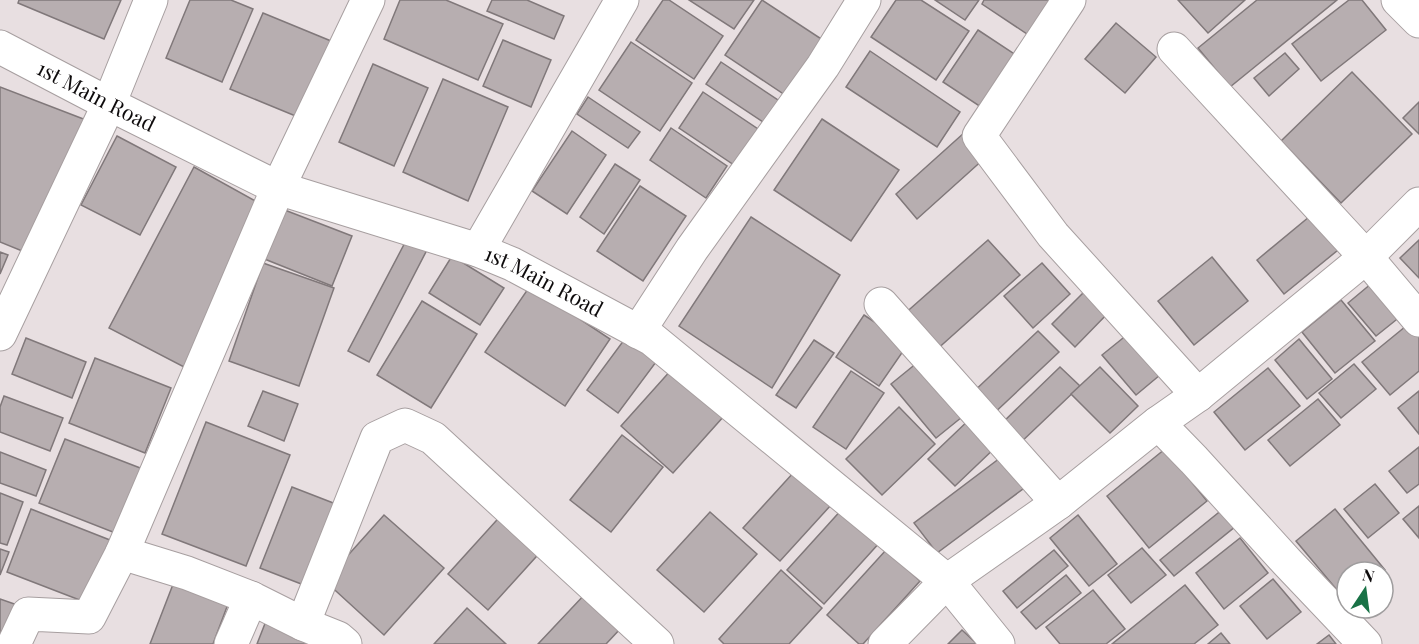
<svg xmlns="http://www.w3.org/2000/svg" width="1419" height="644" viewBox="0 0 1419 644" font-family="'Playfair Display',serif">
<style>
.building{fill:#b7aeb0;stroke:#80787a;stroke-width:1.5}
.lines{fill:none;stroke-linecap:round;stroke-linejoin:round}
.minor-casing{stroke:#a79fa0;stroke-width:35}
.minor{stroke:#fff;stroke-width:33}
.labels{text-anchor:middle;stroke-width:6;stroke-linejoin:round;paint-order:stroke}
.street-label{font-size:21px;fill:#0e0b0c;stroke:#fff}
</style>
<rect width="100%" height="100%" fill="#e8dfe1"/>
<g class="building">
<path d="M19 0H121L104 39 18 3Z"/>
<path d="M190 0H231L253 9 222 82 166 58Z"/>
<path d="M400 0H446L503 24 478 80 384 39Z"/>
<path d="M492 0H527L564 16 554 39 487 11Z"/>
<path d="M663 0H669L723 36 694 79 636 40Z"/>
<path d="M689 0H754L734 29Z"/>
<path d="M762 0 832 46 794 101 725 55Z"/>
<path d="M896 0H921L969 31 936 80 871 37Z"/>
<path d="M935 0H979L965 20Z"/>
<path d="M984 0H1063L1036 40 982 4Z"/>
<path d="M1178 0H1245L1208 33Z"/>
<path d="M1257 0H1337L1230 87 1198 48Z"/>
<path d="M1349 0H1362L1386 30 1321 81 1292 44Z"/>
<path d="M263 13 331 41 298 117 230 89Z"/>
<path d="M1116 23 1156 57 1125 93 1085 59Z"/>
<path d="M978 30 1025 61 990 113 943 82Z"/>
<path d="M503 40 551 60 531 107 483 86Z"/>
<path d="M631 42 692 83 660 131 599 90Z"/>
<path d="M870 51 960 112 937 147 846 87Z"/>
<path d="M1285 53 1299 69 1269 96 1254 78Z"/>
<path d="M721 62 784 104 769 126 706 84Z"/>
<path d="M373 64 428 88 394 166 339 142Z"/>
<path d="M1352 72 1412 134 1341 203 1281 141Z"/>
<path d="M443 79 508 107 468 201 403 172Z"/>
<path d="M0 87 86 120 32 255 0 242Z"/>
<path d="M703 92 761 131 737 167 679 128Z"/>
<path d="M588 97 640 132 628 148 577 114Z"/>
<path d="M1419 102V134L1403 118Z"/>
<path d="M822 119 899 170 851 241 774 190Z"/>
<path d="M671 128 727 166 706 198 650 160Z"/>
<path d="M572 131 606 155 567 214 532 191Z"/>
<path d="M965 132 986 157 917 219 896 194Z"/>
<path d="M117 136 176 167 140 235 81 205Z"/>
<path d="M615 164 640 180 604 234 580 217Z"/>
<path d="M194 167 259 203 184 367 109 328Z"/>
<path d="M640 186 686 216 643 281 597 251Z"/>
<path d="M282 209 352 236 332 286 262 258Z"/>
<path d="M1315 212 1343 246 1284 294 1257 260Z"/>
<path d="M751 217 840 275 772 388 679 326Z"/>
<path d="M409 235 429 246 369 362 348 351Z"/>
<path d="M988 240 1020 275 934 352 902 316Z"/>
<path d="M1419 240V278L1400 258Z"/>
<path d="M0 252 8 255 0 274Z"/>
<path d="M452 256 504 288 480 325 429 293Z"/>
<path d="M1212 257 1248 301 1194 345 1158 301Z"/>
<path d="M263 263 334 288 299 386 229 361Z"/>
<path d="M1042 263 1070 294 1033 328 1004 296Z"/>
<path d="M1378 278 1406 312 1376 336 1348 303Z"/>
<path d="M530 286 610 339 565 406 485 352Z"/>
<path d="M1087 289 1110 311 1075 347 1052 324Z"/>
<path d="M1341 300 1375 341 1335 373 1302 332Z"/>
<path d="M422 301 477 334 431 408 377 375Z"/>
<path d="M864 315 908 344 879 386 836 357Z"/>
<path d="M1411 322 1419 331V371L1390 395 1362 362Z"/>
<path d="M1133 330 1166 370 1136 395 1102 355Z"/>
<path d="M1038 331 1059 352 989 418 969 396Z"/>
<path d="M627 336 659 358 618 413 587 390Z"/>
<path d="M26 338 86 362 72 398 12 374Z"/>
<path d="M1299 339 1332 379 1307 399 1275 360Z"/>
<path d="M814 340 834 353 796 408 776 395Z"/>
<path d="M95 358 171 388 145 453 69 423Z"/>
<path d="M923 358 967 413 936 438 891 384Z"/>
<path d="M1354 364 1376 389 1341 418 1319 393Z"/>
<path d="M1060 367 1080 386 1017 446 998 427Z"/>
<path d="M1100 367 1138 406 1110 433 1071 394Z"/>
<path d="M1268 368 1300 406 1245 450 1214 412Z"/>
<path d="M672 369 724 416 673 473 621 426Z"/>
<path d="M851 371 884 393 846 449 813 427Z"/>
<path d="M263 391 298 404 284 441 248 426Z"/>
<path d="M1419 391V434L1398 408Z"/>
<path d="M4 396 63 418 50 451 0 432V407Z"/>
<path d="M1318 399 1340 425 1290 466 1268 440Z"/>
<path d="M899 407 935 444 882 495 846 459Z"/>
<path d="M973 416 999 444 955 486 928 459Z"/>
<path d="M206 422 290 455 246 566 162 534Z"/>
<path d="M622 435 663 467 611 532 570 500Z"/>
<path d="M65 439 148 471 123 536 39 503Z"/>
<path d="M1419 447V484L1407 493 1389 471Z"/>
<path d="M1165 449 1207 501 1149 548 1107 496Z"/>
<path d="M0 452 46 470 36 496 0 483Z"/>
<path d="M1004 455 1027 486 937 553 914 523Z"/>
<path d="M794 472 831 505 780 561 743 528Z"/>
<path d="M1375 484 1399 513 1368 538 1344 509Z"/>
<path d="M292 487 341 506 309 587 260 568Z"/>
<path d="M0 493 23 502 7 545 0 543Z"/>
<path d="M1419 506V538L1403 519Z"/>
<path d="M844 507 881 541 824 604 787 570Z"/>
<path d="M31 509 115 542 90 604 7 572Z"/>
<path d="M1223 509 1236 526 1174 576 1160 560Z"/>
<path d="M1335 509 1385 570 1383 572H1347V602L1296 541Z"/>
<path d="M505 511 545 547 488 610 448 574Z"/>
<path d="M710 512 757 554 704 612 657 570Z"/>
<path d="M384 515 444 568 384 635 325 581Z"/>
<path d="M1078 515 1117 564 1089 586 1050 538Z"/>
<path d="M1240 538 1268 573 1224 609 1196 573Z"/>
<path d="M1142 548 1166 575 1131 603 1108 575Z"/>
<path d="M0 549 9 552 0 575Z"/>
<path d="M886 550 920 581 863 644H859L827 615Z"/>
<path d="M1054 550 1068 566 1017 608 1003 591Z"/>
<path d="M781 570 822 608 789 644H724L719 639Z"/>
<path d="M177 574 231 596 213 644H150Z"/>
<path d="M1066 575 1081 593 1036 629 1021 612Z"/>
<path d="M1273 579 1301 612 1267 639 1240 606Z"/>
<path d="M1185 585 1218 625 1194 644H1112Z"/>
<path d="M1093 590 1125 629 1106 644H1060L1046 627Z"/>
<path d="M586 593 621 628 606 644H538Z"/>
<path d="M0 599 20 606 0 644Z"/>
<path d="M467 608 506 644H434Z"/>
<path d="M266 621 323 644H257Z"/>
<path d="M962 630 977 644H948Z"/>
<path d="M1221 633 1230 644H1208Z"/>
<path d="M1329 635 1336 644H1317Z"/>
</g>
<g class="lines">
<g class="minor-casing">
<g id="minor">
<path d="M1069 0 979 136 1053 235 1198 395"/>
<path d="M1398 0 1419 21"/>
<path id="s1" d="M0 47 109 104 278 188 478 250 512 264 652 339 947 581 998 644"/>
<path d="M1174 49 1366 257 1419 320"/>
<path d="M478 250 622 0"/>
<path d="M881 304 1058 503"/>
<path d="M638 332 692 249 823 66 864 0"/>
<path d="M0 334 109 104 151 0"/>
<path d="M1158 423 1194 460 1287 562 1365 644"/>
<path d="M303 624 377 438 405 425 433 438 657 644"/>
<path d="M14 644 28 614 89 617 122 553"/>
<path d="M231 644 251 598"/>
<path d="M345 644 338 638 303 624 251 598 187 573 122 553 278 188 368 0"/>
<path d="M885 644 947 581 1058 503 1158 423 1198 395 1366 257 1419 204"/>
</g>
</g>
<use href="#minor" class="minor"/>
</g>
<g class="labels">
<g class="street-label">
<text dy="7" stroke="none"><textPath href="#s1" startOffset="108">1st Main Road</textPath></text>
<text dy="7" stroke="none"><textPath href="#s1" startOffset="594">1st Main Road</textPath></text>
</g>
</g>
<g transform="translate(1365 590) rotate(13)"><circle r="28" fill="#ffffff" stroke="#9f9d9e" stroke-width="1.5"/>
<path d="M0-4.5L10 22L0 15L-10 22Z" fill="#197246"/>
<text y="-9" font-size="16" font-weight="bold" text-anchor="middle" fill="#0e0b0c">N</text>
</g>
</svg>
